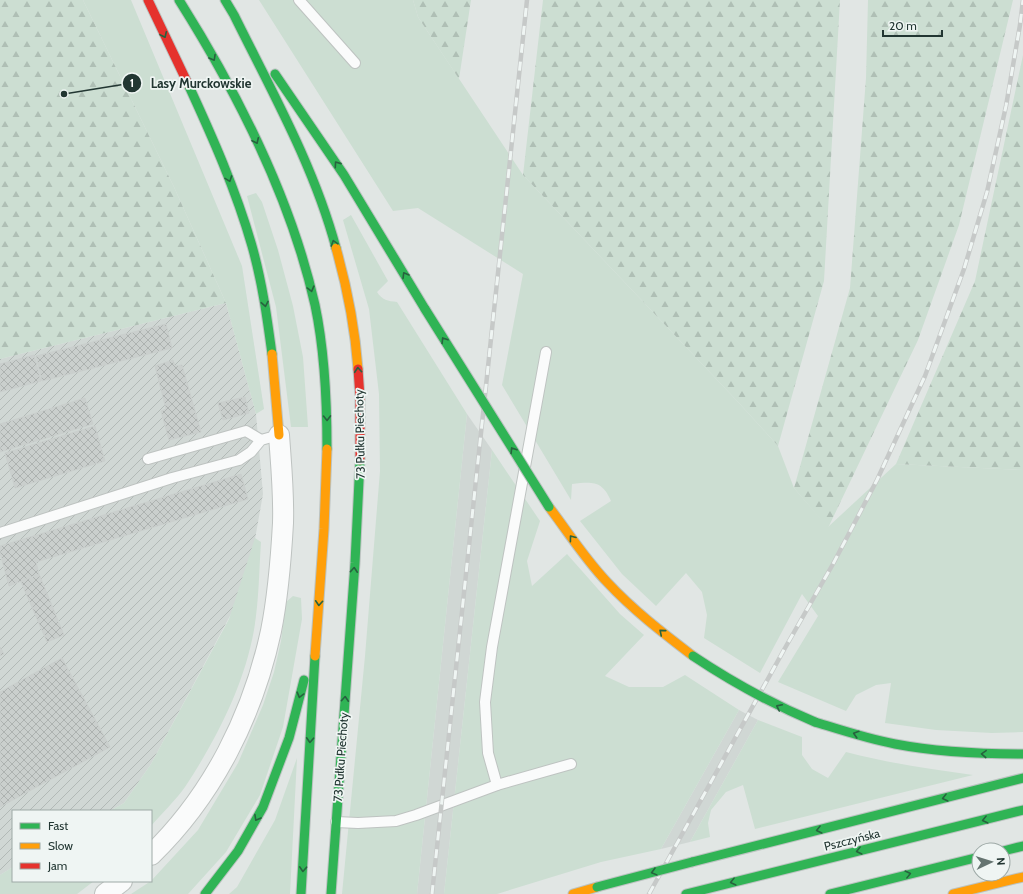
<svg xmlns="http://www.w3.org/2000/svg" width="1023" height="894" viewBox="0 0 1023 894" font-family="Cabin,sans-serif">
<style>
.built{fill:#d0d7d4}
.industrial{fill:url(#industrial-furrows)}
.grass{fill:#ccded2}
.forest{fill:url(#forest-firs)}
.building{fill:url(#building-cross-hatch);stroke:#cacfcd}
.lines{fill:none;stroke-linecap:round;stroke-linejoin:round}
.lane-casing{stroke:#bec3c1;stroke-width:12}
.street-casing{stroke:#bec3c1;stroke-width:22}
.fast-casing{stroke:#bcc3c1;stroke-width:11}
.slow-casing{stroke:#bcc3c1;stroke-width:11}
.jam-casing{stroke:#bcc3c1;stroke-width:11}
.lane{stroke:#fafbfb;stroke-width:10}
.street{stroke:#fafbfb;stroke-width:20}
.fast{stroke:#30b455;stroke-width:9}
.slow{stroke:#ff9f0a;stroke-width:9}
.jam{stroke:#e5322d;stroke-width:9}
.rail-casing{stroke:#c6c9c8;stroke-width:4.5}
.rail{stroke:#eff5f3;stroke-width:3;stroke-dasharray:9;stroke-linecap:butt}
.fast-bridge-casing{stroke:#bcc3c1;stroke-width:11;stroke-linecap:butt}
.fast-bridge{stroke:#30b455;stroke-width:9}
.oneway{stroke:#27623e}
.labels{text-anchor:middle;stroke-width:3.5;stroke-linejoin:round;paint-order:stroke}
.street-label{font-size:12px;fill:#223632;stroke:#eff5f3}
.leader{fill:none;stroke:#223632;stroke-width:1.5}
.callout-dot{fill:#223632;stroke:#eff5f3;stroke-width:1.5}
.mark-label{font-size:12px;text-anchor:middle;font-weight:bold;fill:#fff}
.callout-label{font-size:13px;text-anchor:middle;font-weight:bold;fill:#223632;stroke:#eff5f3;stroke-width:3.5;stroke-linejoin:round;paint-order:stroke}
</style>
<defs>
<pattern id="industrial-furrows" width="10" height="10" patternUnits="userSpaceOnUse"><rect width="10" height="10" fill="#d0d7d4"/><path d="M-1 1l2-2M0 10L10 0M9 11l2-2" fill="none" stroke="#b2b9b6"/></pattern>
<pattern id="forest-firs" width="22" height="20" patternUnits="userSpaceOnUse"><rect width="22" height="20" fill="#ccded2"/><path d="M5 1l3.5 6h-7zM16 11l3.5 6h-7z" fill="#afbfb5"/></pattern>
<pattern id="building-cross-hatch" width="8" height="8" patternUnits="userSpaceOnUse"><rect width="8" height="8" fill="#cacfcd"/><path d="M0 0l8 8M0 8l8-8" fill="none" stroke="#adb2b0"/></pattern>
</defs>
<rect width="100%" height="100%" fill="#e1e6e4"/>
<g class="built">
<path d="M467 414 492 450 444 894H417Z"/>
<path d="M739 710 758 720 690 842 661 849Z"/>
</g>
<path class="industrial" d="M226 303 256 414 263 494 247 584 151 764 124 803 110 811H13V867L0 875V359Z"/>
<g class="grass">
<path d="M83 0H131L242 266 264 409 256 414 226 303 174 187Z"/>
<path d="M259 0H413L418 17 523 175 739 403 778 446 794 488 828 527 896 464 1023 470V732L992 733 936 730 885 723 891 683 876 685 856 695 846 711 778 682 818 616 802 594 760 673 704 638 707 615 702 592 686 573 656 606 622 574 580 521 611 501C602 480 592 482 572 484L571 500 502 385 523 274 418 208 393 211Z"/>
<path d="M256 193 262 202 278 250 293 306 303 357 308 427H291L276 307 247 196Z"/>
<path d="M351 215 388 281 377 292C382 300 388 301 397 302L467 414 417 894H342L365 656 380 471 379 394 369 309 343 220Z"/>
<path d="M492 450 540 521 527 561 532 586 567 554 620 614 644 635 605 676 629 687H663L685 675 739 710 661 849 601 862 497 894H444Z"/>
<path d="M255 538 261 542C259 571 259 601 254 630 244 686 216 740 185 787 175 801 162 813 151 826V811H110L124 803 151 764 229 619Z"/>
<path d="M293 596 301 598 302 619 283 727 260 795 226 852 188 894H131L151 881 198 830 238 763 263 705 274 672 281 641 286 602Z"/>
<path d="M758 720 802 737V755L812 769 828 778 846 752C888 763 930 769 973 775L755 829 743 785 726 792 711 810 708 823 710 837 690 842Z"/>
<path d="M297 758 290 894H229L237 887 275 820Z"/>
<path d="M13 867V881H94L77 894H0V875Z"/>
</g>
<g class="forest">
<path d="M0 0H83L174 187 226 303 0 359Z"/>
<path d="M413 0H471L459 79 418 17Z"/>
<path d="M543 0H840L824 281 778 446 739 403 523 175Z"/>
<path d="M868 0H1013L959 225 918 340 828 528 794 488 850 288 866 78Z"/>
<path d="M1023 55V470L896 464 975 281Z"/>
</g>
<g class="building">
<path d="M166 324 172 348 42 381 36 356Z"/>
<path d="M34 355 41 381 0 392V364Z"/>
<path d="M173 360 175 366 182 365 201 432 169 440 161 411 166 409 155 366Z"/>
<path d="M245 397 249 413 223 420 218 403Z"/>
<path d="M85 398 93 424 0 452V424Z"/>
<path d="M95 426 105 461 15 488 5 453Z"/>
<path d="M241 474 248 499 36 562 39 574 9 586 0 553V546Z"/>
<path d="M39 574 64 635 47 642 21 582Z"/>
<path d="M0 647 4 654 0 656Z"/>
<path d="M62 658 110 747 0 807V692Z"/>
</g>
<g class="lines">
<g class="lane-casing">
<g id="lane">
<path d="M299 0 355 63"/>
<path d="M148 459 246 431 261 440"/>
<path d="M0 533 172 478 239 460 251 452 261 440 279 435"/>
<path d="M497 785 488 753 485 702 492 647 546 352"/>
<path d="M336 822 358 823 396 821 416 815 497 785 571 764"/>
</g>
</g>
<g class="street-casing">
<g id="street">
<path d="M151 855C213 795 253 715 271 631 278 596 281 559 283 523 284 493 281 464 279 435"/>
<path d="M105 894 122 881"/>
</g>
</g>
<g class="fast-casing">
<g id="fast">
<path d="M179 0C237 92 291 198 315 305 325 352 327 401 327 449"/>
<path d="M225 0 234 15C271 90 314 166 336 248"/>
<path d="M275 74 344 175 425 309"/>
<path d="M188 84C212 136 236 190 252 246 262 281 267 317 272 354"/>
<path d="M815 722C841 730 868 739 895 744 937 752 980 754 1023 754"/>
<path d="M1003 851 1023 846"/>
<path d="M692 862 1023 778"/>
<path d="M205 894 238 851 263 807 289 738 304 680"/>
<path d="M301 894 315 656"/>
<path d="M331 894 355 563 360 460"/>
<path d="M686 894 1023 810"/>
<path d="M830 894 979 857"/>
</g>
</g>
<g class="slow-casing">
<g id="slow">
<path d="M336 248C347 287 355 328 358 369"/>
<path d="M272 354 279 435"/>
<path d="M549 507C568 532 585 559 607 582 633 610 663 633 693 656"/>
<path d="M315 656 324 529 327 449"/>
<path d="M573 894 597 887"/>
<path d="M953 894 1023 877"/>
</g>
</g>
<g class="jam-casing">
<g id="jam">
<path d="M148 0 188 84"/>
<path d="M358 369 360 397V460"/>
</g>
</g>
<use href="#lane" class="lane"/>
<use href="#street" class="street"/>
<use href="#fast" class="fast"/>
<use href="#slow" class="slow"/>
<use href="#jam" class="jam"/>
<g class="rail-casing">
<g id="rail">
<path d="M432 894 527 0"/>
<path d="M649 894 785 648 833 564 877 480 925 376 964 269 987 192 1006 106 1020 25 1023 0"/>
</g>
</g>
<use href="#rail" class="rail"/>
<g class="fast-bridge-casing">
<g id="fast-bridge">
<path d="M425 309 549 507"/>
<path d="M693 656C732 682 772 704 815 722"/>
<path d="M597 887 692 862"/>
</g>
</g>
<use href="#fast-bridge" class="fast-bridge"/>
</g>
<defs><path id="oneway-chevron" d="M-2-3.5L2.5 0L-2 3.5" fill="none" stroke-width="1.6" stroke-linecap="round" stroke-linejoin="round"/></defs>
<g class="oneway">
<use href="#oneway-chevron" transform="translate(164 35) rotate(65)"/>
<use href="#oneway-chevron" transform="translate(213 58) rotate(61)"/>
<use href="#oneway-chevron" transform="translate(256 141) rotate(65)"/>
<use href="#oneway-chevron" transform="translate(337 164) rotate(-125)"/>
<use href="#oneway-chevron" transform="translate(229 179) rotate(70)"/>
<use href="#oneway-chevron" transform="translate(334 243) rotate(-107)"/>
<use href="#oneway-chevron" transform="translate(405 275) rotate(-121)"/>
<use href="#oneway-chevron" transform="translate(311 289) rotate(75)"/>
<use href="#oneway-chevron" transform="translate(265 304) rotate(79)"/>
<use href="#oneway-chevron" transform="translate(444 340) rotate(-122)"/>
<use href="#oneway-chevron" transform="translate(358 370) rotate(-95)"/>
<use href="#oneway-chevron" transform="translate(327 418) rotate(89)"/>
<use href="#oneway-chevron" transform="translate(513 450) rotate(-122)"/>
<use href="#oneway-chevron" transform="translate(572 538) rotate(-127)"/>
<use href="#oneway-chevron" transform="translate(354 570) rotate(-86)"/>
<use href="#oneway-chevron" transform="translate(319 603) rotate(94)"/>
<use href="#oneway-chevron" transform="translate(662 632) rotate(-140)"/>
<use href="#oneway-chevron" transform="translate(300 695) rotate(105)"/>
<use href="#oneway-chevron" transform="translate(345 699) rotate(-86)"/>
<use href="#oneway-chevron" transform="translate(779 707) rotate(-154)"/>
<use href="#oneway-chevron" transform="translate(856 734) rotate(-163)"/>
<use href="#oneway-chevron" transform="translate(310 740) rotate(93)"/>
<use href="#oneway-chevron" transform="translate(984 754) rotate(-177)"/>
<use href="#oneway-chevron" transform="translate(945 798) rotate(166)"/>
<use href="#oneway-chevron" transform="translate(257 818) rotate(119)"/>
<use href="#oneway-chevron" transform="translate(985 820) rotate(166)"/>
<use href="#oneway-chevron" transform="translate(819 830) rotate(166)"/>
<use href="#oneway-chevron" transform="translate(859 851) rotate(166)"/>
<use href="#oneway-chevron" transform="translate(303 869) rotate(93)"/>
<use href="#oneway-chevron" transform="translate(654 872) rotate(165)"/>
<use href="#oneway-chevron" transform="translate(908 874) rotate(-14)"/>
<use href="#oneway-chevron" transform="translate(733 882) rotate(166)"/>
</g>
<g class="labels">
<g class="street-label">
<text transform="translate(360 434) rotate(-91)" y="4">73 Pułku Piechoty</text>
<text transform="translate(341 757) rotate(-86)" y="4">73 Pułku Piechoty</text>
<text transform="translate(852 840) rotate(-14)" y="4">Pszczyńska</text>
</g>
</g>
<path class="leader" d="M64 94L132 83"/>
<g class="callout-dot">
<circle cx="64" cy="94" r="4"/>
<circle cx="132" cy="83" r="10"/>
</g>
<g class="mark-label">
<text x="132" y="87">1</text>
</g>
<g class="callout-label">
<text x="201" y="88">Lasy Murckowskie</text>
</g>
<rect x="12" y="810" width="140" height="72" fill="#eff5f3" stroke="#9da9a6"/>
<rect x="20" y="823" width="20" height="6" fill="#30b455" stroke="#9da9a6"/>
<text x="48" y="830" font-size="12" fill="#223632">Fast</text>
<rect x="20" y="843" width="20" height="6" fill="#ff9f0a" stroke="#9da9a6"/>
<text x="48" y="850" font-size="12" fill="#223632">Slow</text>
<rect x="20" y="863" width="20" height="6" fill="#e5322d" stroke="#9da9a6"/>
<text x="48" y="870" font-size="12" fill="#223632">Jam</text>
<g transform="translate(991 862) rotate(86)"><circle r="19" fill="#eff5f3" stroke="#9da9a6"/>
<path d="M0-3L7 15L0 10L-7 15Z" fill="#657470"/>
<text y="-6" font-size="11" font-weight="bold" text-anchor="middle" fill="#223632">N</text>
</g>
<path d="M883 30v6h59v-6" fill="none" stroke="#223632" stroke-width="2"/>
<text x="889" y="30" font-size="12" fill="#223632" stroke="#eff5f3" stroke-width="3" paint-order="stroke">20 m</text>
</svg>
